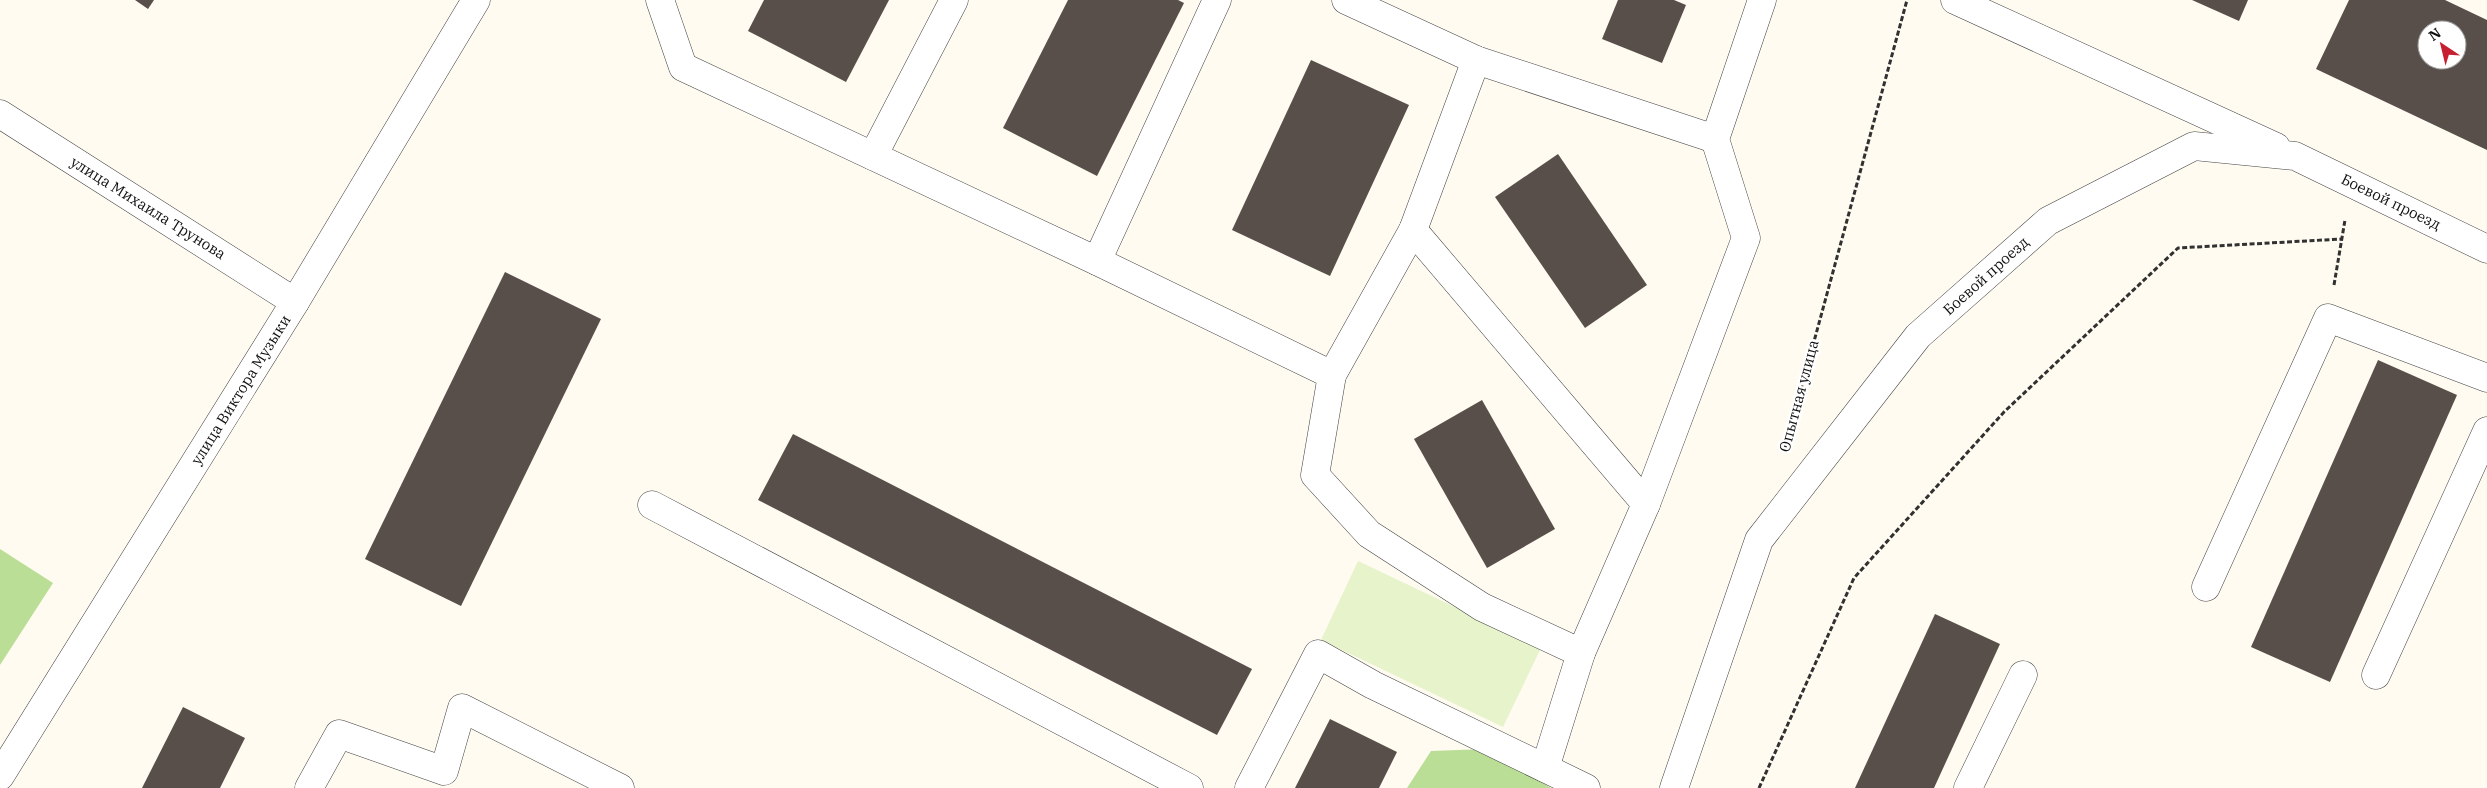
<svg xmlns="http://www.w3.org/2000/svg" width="2487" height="788" viewBox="0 0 2487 788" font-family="'IBM Plex Serif',serif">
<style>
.forest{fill:#bbde97}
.pitch{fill:#e7f3cb}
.building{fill:#584f4b;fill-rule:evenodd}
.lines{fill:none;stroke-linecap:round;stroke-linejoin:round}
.minor-casing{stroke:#424242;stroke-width:29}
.path{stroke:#313131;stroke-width:3;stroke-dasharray:5 2.5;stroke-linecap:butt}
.minor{stroke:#fff;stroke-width:28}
.labels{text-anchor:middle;stroke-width:5;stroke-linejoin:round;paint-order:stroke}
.street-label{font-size:15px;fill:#0f0f0f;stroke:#fff}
</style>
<rect width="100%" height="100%" fill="#fffbf1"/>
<g class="forest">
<path d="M0 549 53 583 0 665Z"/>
<path d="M1485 749 1551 788H1407L1431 751Z"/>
</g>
<path class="pitch" d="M1358 561 1541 648 1503 727 1321 640Z"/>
<g class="building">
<path d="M135 0H154L148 9Z"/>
<path d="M764 0H889L846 82 748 31Z"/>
<path d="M1068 0H1178L1184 3 1097 176 1003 128Z"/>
<path d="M1618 0H1674L1686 5 1662 63 1602 39Z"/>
<path d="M2192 0H2248L2239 21Z"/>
<path d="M2349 0H2445L2487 20V150L2316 69ZM2427 30H2457V60H2427Z"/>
<path d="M1311 60 1409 105 1330 276 1232 230Z"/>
<path d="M1558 154 1647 285 1585 328 1495 197Z"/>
<path d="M505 272 601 319 461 606 365 559Z"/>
<path d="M2378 360 2457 395 2330 682 2251 647Z"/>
<path d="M1482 400 1555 529 1487 568 1414 439Z"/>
<path d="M793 434 1252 669 1217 735 758 500Z"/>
<path d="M1935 614 2000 644 1934 788H1855Z"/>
<path d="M183 707 245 738 220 788H142Z"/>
<path d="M1330 719 1397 752 1379 788H1295Z"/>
</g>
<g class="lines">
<g class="minor-casing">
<g id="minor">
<path d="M660 0 683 67 1097 261 1332 375 1315 475 1369 534 1482 607 1581 653"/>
<path d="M1346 0 1476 60 1715 139"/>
<path d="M1955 0 2276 147"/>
<path d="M0 114 295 302"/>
<path d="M873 156 954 0"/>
<path d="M1413 230 1646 504"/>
<path d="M1097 261 1217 0"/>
<path d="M1332 375 1413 230 1476 60"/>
<path d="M652 505 1189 788"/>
<path d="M2206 587 2328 318 2487 378"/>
<path d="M2376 675 2487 431"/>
<path d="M1545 768 1581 653 1646 504 1746 238 1715 139 1762 0"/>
<path d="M0 776 295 302 476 0"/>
<path d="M309 788 339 734 444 771 462 708 620 788"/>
<path d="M1249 788 1318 654 1373 685 1586 788"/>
<path d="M1674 788 1759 540 1918 336 2048 221 2194 146 2295 156 2487 249"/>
<path d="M1968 788 2023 675"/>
</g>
</g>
<g class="path">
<path d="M2334 285 2345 220"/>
<path d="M1785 448 1907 0"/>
<path d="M1759 788 1854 578 2004 412 2178 248 2342 239"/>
</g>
<use href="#minor" class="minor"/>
</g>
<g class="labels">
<g class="street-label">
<text transform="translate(2391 202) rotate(26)" y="5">Боевой проезд</text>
<text transform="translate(148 208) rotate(32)" y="5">улица Михаила Трунова</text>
<text transform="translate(1986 276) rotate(-42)" y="5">Боевой проезд</text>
<text transform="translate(241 390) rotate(-58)" y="5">улица Виктора Музыки</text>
<text transform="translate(1799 396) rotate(-75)" y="5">Опытная улица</text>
</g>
</g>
<g transform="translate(2442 45) rotate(325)"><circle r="24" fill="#ffffff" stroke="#9f9f9f"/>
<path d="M0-4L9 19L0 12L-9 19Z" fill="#c71f32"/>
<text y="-8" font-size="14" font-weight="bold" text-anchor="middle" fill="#0f0f0f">N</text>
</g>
</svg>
